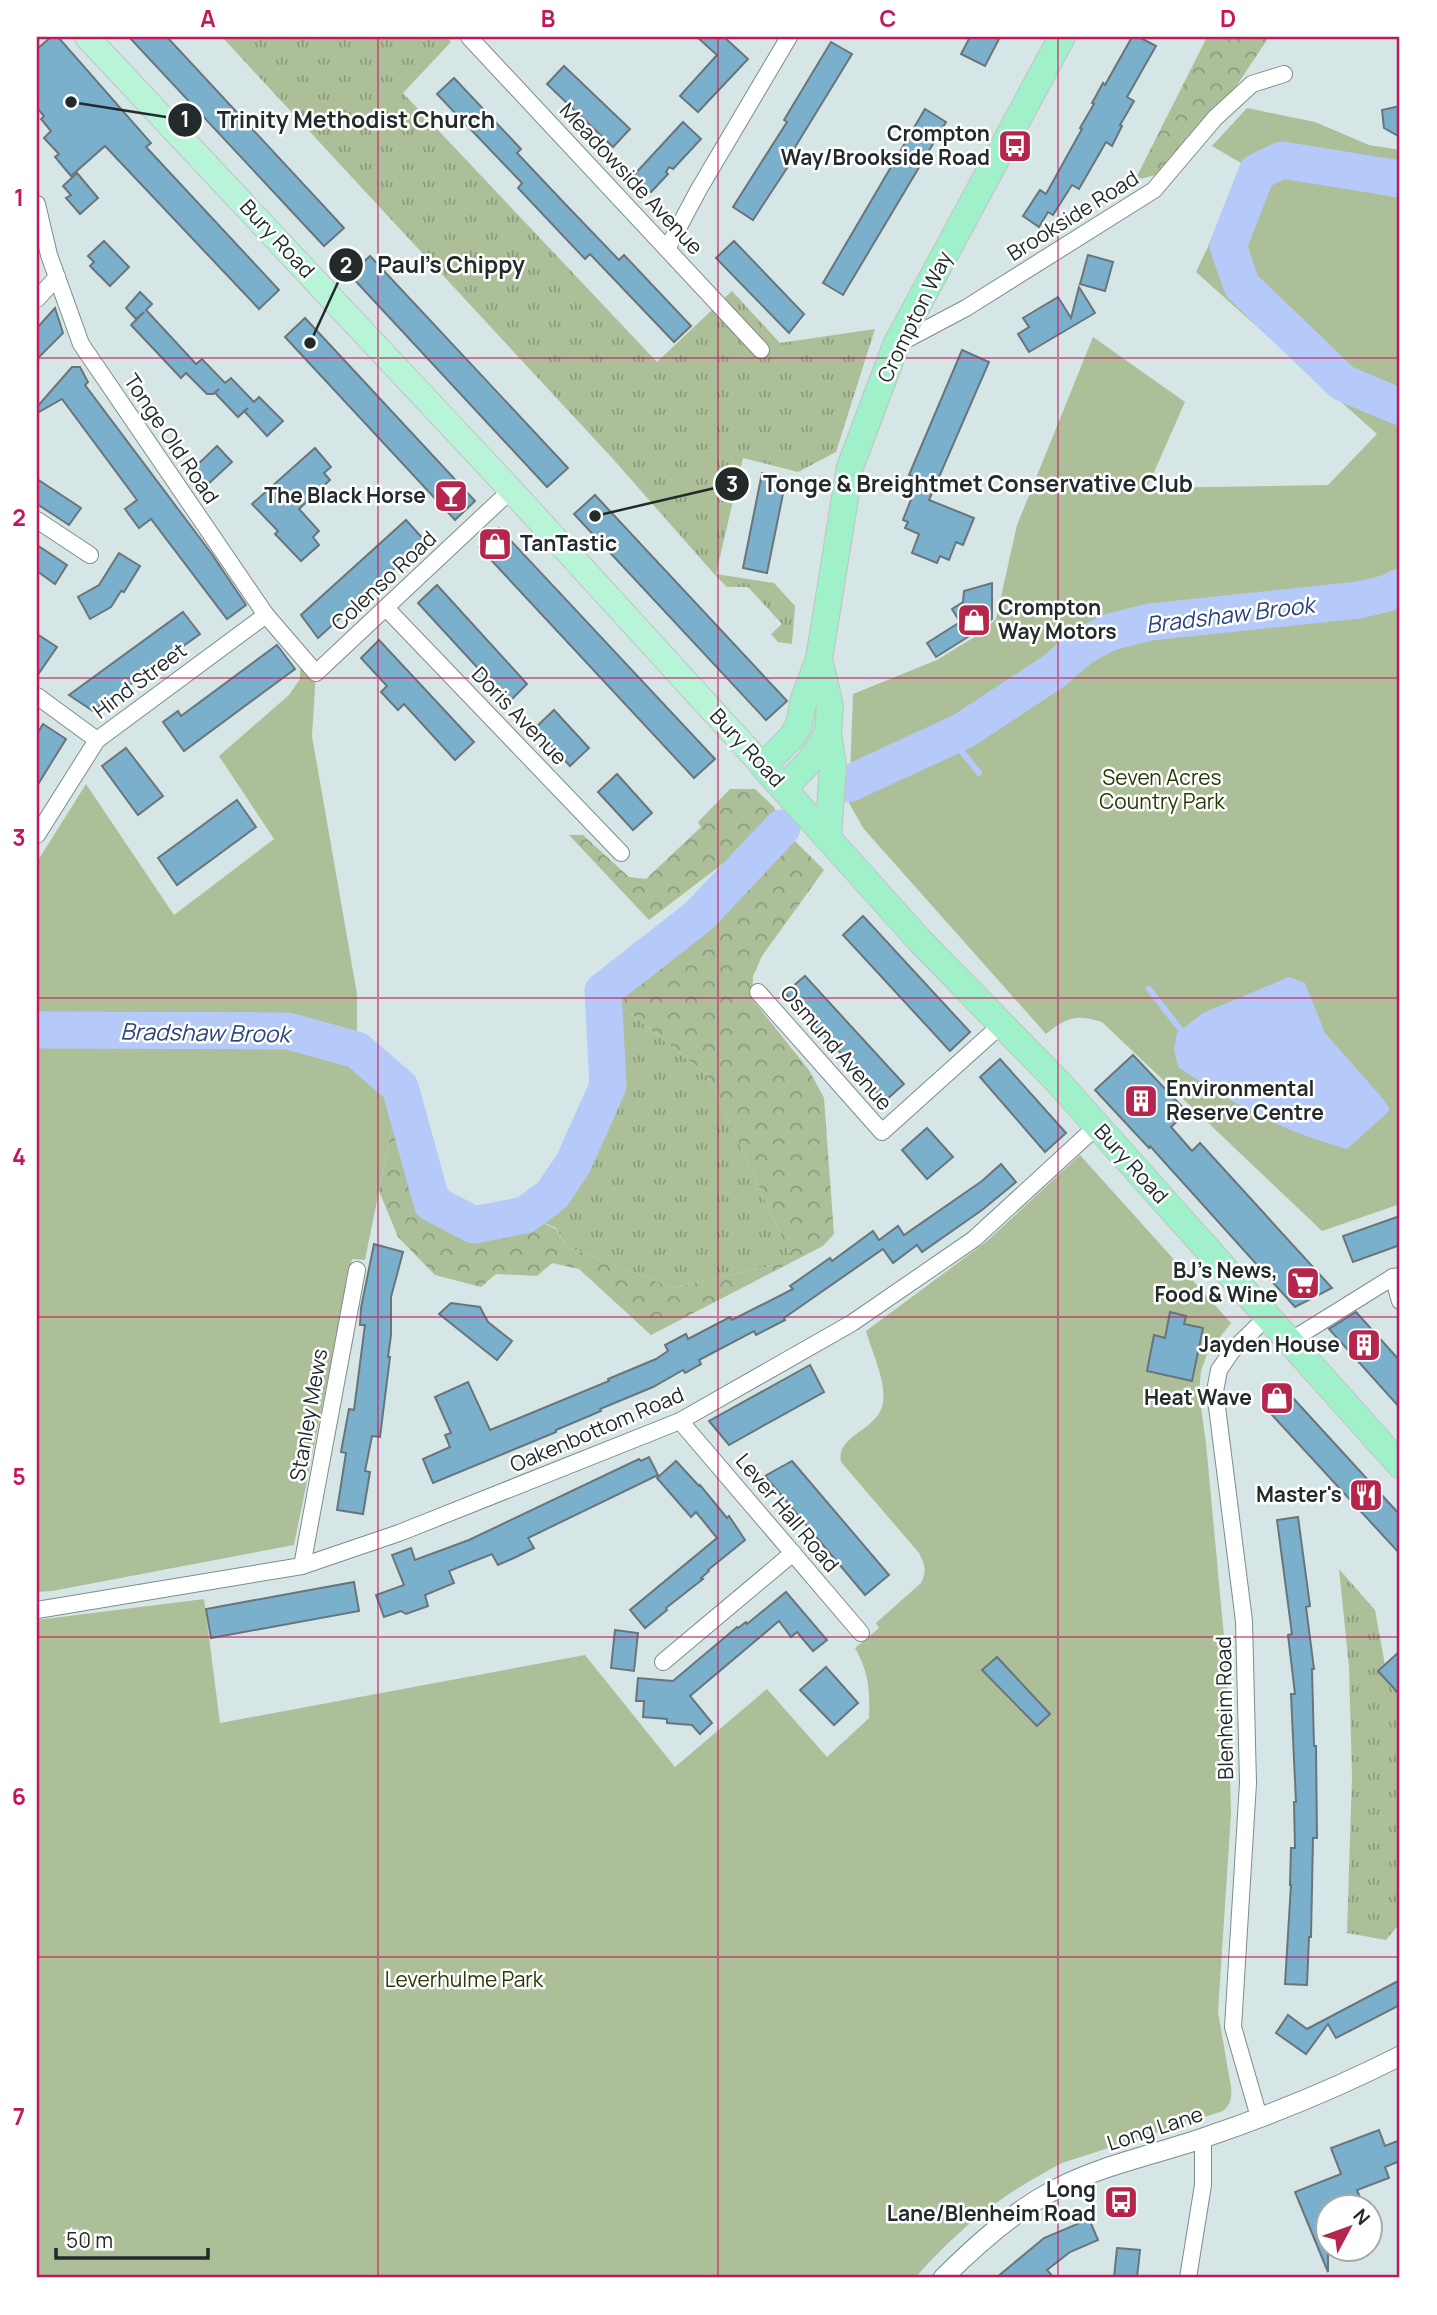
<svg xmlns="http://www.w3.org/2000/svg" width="1437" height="2315" viewBox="0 0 1437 2315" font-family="Manrope,sans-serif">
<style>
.grass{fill:url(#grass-tufts)}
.forest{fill:url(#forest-crowns)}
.green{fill:#adbf98}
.water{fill:#b5caf8}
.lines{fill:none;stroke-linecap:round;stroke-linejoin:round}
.stream{stroke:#b5caf8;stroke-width:6}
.river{stroke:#b5caf8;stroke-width:37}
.building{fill:#7bb0cd;stroke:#69757b;stroke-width:2}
.minor-casing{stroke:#7d8c8c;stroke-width:18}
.tertiary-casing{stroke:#7d8c8c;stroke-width:21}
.primary-casing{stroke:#c1c3c3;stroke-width:26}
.trunk-casing{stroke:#c1c3c3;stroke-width:28}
.minor{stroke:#fff;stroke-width:16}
.tertiary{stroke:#fff;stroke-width:19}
.primary{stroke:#b8f4d7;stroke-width:24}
.trunk{stroke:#a0f0ca;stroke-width:26}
.grid{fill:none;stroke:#c2185b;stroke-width:2;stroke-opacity:0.55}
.labels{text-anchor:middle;stroke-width:5;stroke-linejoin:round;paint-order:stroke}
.poi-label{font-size:21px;font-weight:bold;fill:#232a2a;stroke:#fff;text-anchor:end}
.street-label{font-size:21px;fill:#232a2a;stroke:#fff}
.park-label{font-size:21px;fill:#273902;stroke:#fff}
.water-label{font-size:23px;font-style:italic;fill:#2e437c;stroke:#fff}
.leader{fill:none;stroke:#232a2a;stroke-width:2.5}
.callout-dot{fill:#232a2a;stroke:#fff;stroke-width:2.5}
.mark-label{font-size:21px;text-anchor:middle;font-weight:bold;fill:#fff}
.callout-label{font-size:23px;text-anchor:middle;font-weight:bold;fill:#232a2a;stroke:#fff;stroke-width:5;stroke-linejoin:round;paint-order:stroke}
.neatline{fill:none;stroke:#c2185b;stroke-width:2.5}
.grid-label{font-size:23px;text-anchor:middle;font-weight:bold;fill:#c2185b}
</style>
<defs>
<pattern id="grass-tufts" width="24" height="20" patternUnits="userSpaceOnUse" patternTransform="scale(1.75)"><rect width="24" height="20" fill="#adbf98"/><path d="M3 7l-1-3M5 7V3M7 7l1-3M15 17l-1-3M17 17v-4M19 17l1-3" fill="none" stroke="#8c9b7c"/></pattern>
<pattern id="forest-crowns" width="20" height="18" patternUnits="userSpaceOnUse" patternTransform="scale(1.75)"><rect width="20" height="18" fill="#adbf98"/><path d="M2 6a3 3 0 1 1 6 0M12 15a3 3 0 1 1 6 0" fill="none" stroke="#8c9b7c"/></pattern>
</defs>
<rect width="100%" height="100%" fill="#d6e6e6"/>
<g class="grass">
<path d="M222 37H447L451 42 403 93 657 362 732 291 780 343 875 329 836 452 798 472 743 458 716 574 774 583 795 606 792 644 778 642 771 634 782 624 748 587H727L715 575 613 459Z"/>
<path d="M603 991 708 1076 793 1261 673 1288 566 1246 556 1228 525 1215 552 1195 573 1164 608 1086Z"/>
<path d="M1339 1569 1375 1610 1385 1665 1379 1671 1400 1695V1923L1386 1940 1347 1933 1352 1777 1349 1667Z"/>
</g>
<g class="forest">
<path d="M1207 37H1269L1215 118 1169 172 1135 180Z"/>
<path d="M730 789H755L774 807 780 820 649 920 569 835H583L629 877 646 879 701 827 698 822Z"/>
<path d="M782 828 824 870 762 956 753 976 752 999 809 1070 824 1098 834 1234 823 1246 651 1335 579 1269 552 1263 537 1276 496 1274 481 1287 435 1275 398 1237 379 1191 400 1087 432 1203 473 1225 525 1215 556 1229 566 1246 673 1288 793 1261 708 1076 603 991 699 916Z"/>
</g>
<g class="green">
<path d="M1247 108 1315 122 1369 145 1400 150V1204L1322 1231 1102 1022C1076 1014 1067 1017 1046 1034L863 828 849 803 853 694 937 660 981 633 996 619 1017 525 1093 337 1185 402 1147 488 1328 485 1377 434 1196 272 1246 166 1212 146Z"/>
<path d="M300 654 316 673 312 736 357 994V1050L400 1087 365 1260 352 1259 294 1545 52 1591 37 1592V862L86 784 174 915 274 839 219 756 289 695 300 679Z"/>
<path d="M1080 1155 1231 1323 1207 1354 1201 1371 1199 1393 1206 1443 1227 1669 1231 1814 1218 2012 1231 2087C1232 2098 1231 2104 1223 2111L1062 2163C1001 2195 961 2226 915 2278H37V1620L204 1599 220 1723 585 1655 675 1767 767 1689 827 1757 869 1718C870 1690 869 1673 855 1648L879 1628 876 1623 921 1583C927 1571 925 1565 919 1553L841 1462C835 1435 880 1430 883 1402 886 1379 872 1353 866 1331L986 1242Z"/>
</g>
<path class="water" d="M1289 977 1305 983 1325 1033 1384 1100 1390 1110 1347 1149C1281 1131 1235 1105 1178 1067L1174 1049 1177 1033 1203 1013Z"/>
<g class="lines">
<g class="stream">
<path d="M950 737 979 773"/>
<path d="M1149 989 1181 1030"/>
</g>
<g class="river">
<path d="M1400 179 1282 160 1257 172 1228 246 1242 286 1343 383 1400 407"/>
<path d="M848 784 963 731 1054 671 1083 646 1110 632 1150 622 1359 600 1388 593 1400 587"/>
<path d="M37 1030 288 1031 357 1050 400 1087 432 1203 474 1225 525 1215 552 1195 573 1164 608 1086 603 991 699 916 782 828"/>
</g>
</g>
<g class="building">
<path d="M51 37H58L151 143 146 147 279 290 259 309 105 146 71 176 55 157 59 154 44 138 51 131 41 119 44 116 37 108V49Z"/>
<path d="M129 37H167L344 228 324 246Z"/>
<path d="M697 37H724L748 59 698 112 680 96 717 55Z"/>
<path d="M970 37H1000L985 66 961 54Z"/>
<path d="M1132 37H1139L1156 46 1127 97 1134 101 1120 125 1122 126 1112 146 1106 142 1079 189 1072 185 1053 215 1048 212 1039 227 1023 216 1040 190 1046 194 1082 129 1080 128 1094 104 1092 103 1103 83 1105 85Z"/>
<path d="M831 42 852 54 789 157 793 159 753 220 733 207 787 122 784 120Z"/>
<path d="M564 66 630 129 613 147 547 84Z"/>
<path d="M454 78 521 149 517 153 568 207 619 260 624 255 691 326 674 342 590 254 585 259 551 223 518 188 522 183 437 94Z"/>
<path d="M1400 106V137L1384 128 1382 110Z"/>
<path d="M925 109 946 122 843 295 823 283Z"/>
<path d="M683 122 701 139 673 169 669 167 666 172 668 174 651 192 633 176Z"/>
<path d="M77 173 98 198 80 214 66 198 71 195 63 186Z"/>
<path d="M104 241 129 267 110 286 90 266 94 262 88 256Z"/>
<path d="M734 241 804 314 789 333 716 258Z"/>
<path d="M1088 255 1113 262 1105 291 1080 284Z"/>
<path d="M370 256 568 468 547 487 350 275Z"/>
<path d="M1079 287 1095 313 1029 352 1018 334 1029 327 1023 318 1058 297 1071 318Z"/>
<path d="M140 292 152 304 146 310 196 364 202 359 225 383 231 378 254 402 259 397 283 421 267 436 244 411 248 408 238 417 215 393 219 389 213 394H207L186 373 181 378 131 325 144 312 136 319 126 308Z"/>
<path d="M55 308 63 333 37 359V328Z"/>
<path d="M305 318 475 501 455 520 285 337Z"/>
<path d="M962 350 989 362 929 500 974 518 963 545 956 542 949 560 940 556 937 563 912 553 919 534 905 528 908 522 903 520 919 479 909 475Z"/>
<path d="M72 367H80L88 382 85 385 211 553 246 605 227 619 151 519 139 528 125 509 137 500 62 399 37 413V407Z"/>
<path d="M217 446 232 462 207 485 193 469Z"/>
<path d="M315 448 331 467 324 473 330 480 299 509 319 531 313 537 319 545 301 561 275 534 278 531 252 504Z"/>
<path d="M762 473 786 479 767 573 743 568Z"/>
<path d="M37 479 81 508 69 525 37 504Z"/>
<path d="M595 495 787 701 766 720 574 514Z"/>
<path d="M406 520 425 541 318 638 301 615Z"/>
<path d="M499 528 715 759 694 778 479 547Z"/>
<path d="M37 545 67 565 55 584 37 571Z"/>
<path d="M119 553 140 566 124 592 121 591 111 607 90 619 78 597 99 585Z"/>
<path d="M992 583V619L978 628 979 630 936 657 927 643 960 622 952 609 963 602 964 591Z"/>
<path d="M437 585 527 684 509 702 418 603Z"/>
<path d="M183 612 200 634 93 711 69 695Z"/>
<path d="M37 634 57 647 37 676Z"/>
<path d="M379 640 474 742 455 760 404 704 398 710 381 692 387 686 361 658Z"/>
<path d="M277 645 295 669 184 751 163 722 178 711 181 716Z"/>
<path d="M554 710 589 748 570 766 535 728Z"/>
<path d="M43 724 66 739 37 786V734Z"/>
<path d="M126 748 163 796 138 815 102 766Z"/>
<path d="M617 774 652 813 633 830 598 792Z"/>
<path d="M237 800 256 827 177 885 158 858Z"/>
<path d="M863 916 970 1032 950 1051 843 935Z"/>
<path d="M805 976 904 1084 885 1101 785 993Z"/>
<path d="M1133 1055 1187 1112 1171 1127 1192 1151 1200 1143 1332 1288 1295 1307 1150 1146 1149 1148 1095 1090Z"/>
<path d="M1000 1059 1066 1133 1045 1152 980 1077Z"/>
<path d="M927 1128 953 1157 927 1179 902 1150Z"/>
<path d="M1001 1164 1016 1182 982 1210 922 1252 917 1245 893 1263 883 1249 784 1318 785 1320 756 1335 754 1331 699 1360 701 1364 685 1373 683 1370 653 1387 600 1409 601 1411 556 1430V1432L433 1483 423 1459 450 1447 445 1435 451 1433 435 1397 468 1382 490 1430 609 1381 608 1379 656 1359 668 1351 665 1345 686 1334 688 1339 730 1317 732 1320 793 1289 790 1286 830 1258 832 1261 873 1231 879 1240 898 1226 904 1235 982 1181Z"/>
<path d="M1400 1216V1245L1353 1262 1343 1236Z"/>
<path d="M374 1244 403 1252 391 1297V1335L388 1357H390L380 1437 372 1436 365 1471 370 1472 363 1514 337 1510 346 1453 341 1452 349 1409 354 1410 365 1325H360L361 1308Z"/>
<path d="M451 1303 480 1307 488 1322 512 1341 497 1360 439 1314Z"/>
<path d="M1170 1312 1186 1316 1184 1324 1203 1328 1192 1381 1147 1371 1154 1335 1165 1338Z"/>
<path d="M1356 1312 1400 1361V1408L1329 1329Z"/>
<path d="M810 1365 824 1392 777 1418 729 1445 709 1421Z"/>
<path d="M1282 1386 1400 1515V1554L1262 1404Z"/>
<path d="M649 1457 658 1475 528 1538 534 1548 516 1557 498 1565 492 1554 449 1571 454 1583 425 1595 428 1606 406 1614 401 1611 384 1617 376 1595 404 1585 392 1555 411 1548 415 1560 469 1540 639 1459 641 1461Z"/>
<path d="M676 1461 699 1486 700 1485 727 1518 729 1516 745 1540 708 1570 709 1571 701 1578 703 1579 666 1608 667 1610 645 1628 630 1610 717 1538 696 1512 691 1517 657 1478Z"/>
<path d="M792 1461 889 1575 865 1595 765 1476Z"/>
<path d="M1298 1517 1310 1606 1306 1607 1314 1669H1312L1314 1746H1316L1317 1838H1313L1311 1937H1309L1307 1985 1285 1984 1291 1885H1290L1291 1848H1295L1294 1802H1296L1291 1694H1295L1288 1635 1292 1634 1277 1520Z"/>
<path d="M354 1582 359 1611 211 1638 206 1609Z"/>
<path d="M786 1592 827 1640 813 1651 797 1632 791 1637 779 1621 690 1696 712 1723 700 1734 692 1725 667 1723V1719L643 1717 644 1701H636L638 1678 673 1681 737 1627 738 1628 746 1622 747 1624Z"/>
<path d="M615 1630 638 1633 634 1671 611 1668Z"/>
<path d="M1400 1651V1695L1378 1671Z"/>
<path d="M997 1657 1050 1714 1037 1726 982 1670Z"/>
<path d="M826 1667 858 1703 834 1725 800 1690Z"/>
<path d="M1400 1980V2005L1336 2038 1328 2024 1306 2054 1276 2033 1288 2015 1307 2029Z"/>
<path d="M1379 2130 1385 2146 1400 2140V2161L1385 2167 1389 2178 1357 2190 1364 2207H1328V2272L1295 2192 1341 2174 1331 2148Z"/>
<path d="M1089 2219 1098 2240 1070 2252 1047 2270 1054 2278H996L1044 2238Z"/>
<path d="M1117 2248 1140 2250 1137 2278 1114 2277Z"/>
</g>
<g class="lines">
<g class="minor-casing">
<g id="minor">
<path d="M469 37 761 350"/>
<path d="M37 204 49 255 81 344 266 615 316 673 511 490"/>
<path d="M667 249 699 189 789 37"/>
<path d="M37 299 57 277"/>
<path d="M898 344 966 308 1154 190 1215 118 1252 84 1284 74"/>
<path d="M37 520 90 555"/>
<path d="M386 608 621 853"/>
<path d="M37 696 97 740"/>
<path d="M37 835 97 740 266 615"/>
<path d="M758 992 882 1132 1001 1025"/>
<path d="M1393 1277 1400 1301"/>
<path d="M1290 1341 1393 1277 1400 1276"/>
<path d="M680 1421 861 1633"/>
<path d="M302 1566 357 1270"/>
<path d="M37 1610 302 1566 399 1533 680 1421 852 1323 974 1239 1097 1126"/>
<path d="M663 1662 793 1553"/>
<path d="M1259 2117 1233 2027 1248 1783 1244 1621 1215 1391 1219 1370 1232 1351 1268 1316"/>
<path d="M1188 2278 1203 2185V2138"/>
</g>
</g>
<g class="tertiary-casing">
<path id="tertiary" d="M943 2278C977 2244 1014 2211 1056 2189 1102 2165 1154 2155 1203 2138 1268 2116 1339 2087 1400 2056"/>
</g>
<g class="primary-casing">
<path id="primary" d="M87 37 511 490 763 766"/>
</g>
<g class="trunk-casing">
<g id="trunk">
<path d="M1062 37 896 345 850 467 819 659 804 699 799 725 791 738 763 766 922 943 1059 1083 1400 1465"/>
<path d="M819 659 830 706 828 733 833 766 828 837"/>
<path d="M784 788 811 760 828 733"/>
</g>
</g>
<use href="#minor" class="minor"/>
<use href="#tertiary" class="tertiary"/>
<use href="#primary" class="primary"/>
<use href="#trunk" class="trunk"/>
</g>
<path class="grid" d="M378 37V2278M718 37V2278M1058 37V2278M37 358H1400M37 678H1400M37 998H1400M37 1317H1400M37 1637H1400M37 1957H1400"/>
<defs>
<g id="bus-square" transform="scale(1.75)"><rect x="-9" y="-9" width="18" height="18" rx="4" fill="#b6254c" stroke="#fff"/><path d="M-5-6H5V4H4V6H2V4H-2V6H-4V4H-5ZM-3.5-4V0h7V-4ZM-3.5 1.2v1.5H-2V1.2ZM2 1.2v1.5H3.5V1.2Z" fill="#fff"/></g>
<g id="bar-square" transform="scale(1.75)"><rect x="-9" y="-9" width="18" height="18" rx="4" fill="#b6254c" stroke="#fff"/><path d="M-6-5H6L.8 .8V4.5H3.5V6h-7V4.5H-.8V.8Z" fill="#fff"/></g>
<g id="shop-square" transform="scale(1.75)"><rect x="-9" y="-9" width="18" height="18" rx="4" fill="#b6254c" stroke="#fff"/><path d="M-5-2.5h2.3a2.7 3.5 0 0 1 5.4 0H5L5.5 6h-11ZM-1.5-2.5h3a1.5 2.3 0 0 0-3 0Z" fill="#fff"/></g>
<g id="building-square" transform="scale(1.75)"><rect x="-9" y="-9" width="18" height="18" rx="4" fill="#b6254c" stroke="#fff"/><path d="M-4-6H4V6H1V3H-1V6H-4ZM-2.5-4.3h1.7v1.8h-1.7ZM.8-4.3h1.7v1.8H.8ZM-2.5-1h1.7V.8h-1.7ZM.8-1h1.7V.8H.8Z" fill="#fff"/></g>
<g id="supermarket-square" transform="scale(1.75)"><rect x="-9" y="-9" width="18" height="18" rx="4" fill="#b6254c" stroke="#fff"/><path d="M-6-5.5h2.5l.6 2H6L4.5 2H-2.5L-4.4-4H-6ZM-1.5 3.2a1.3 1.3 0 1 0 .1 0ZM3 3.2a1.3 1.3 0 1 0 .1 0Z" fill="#fff"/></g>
<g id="restaurant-square" transform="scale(1.75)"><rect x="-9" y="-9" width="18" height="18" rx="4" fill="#b6254c" stroke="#fff"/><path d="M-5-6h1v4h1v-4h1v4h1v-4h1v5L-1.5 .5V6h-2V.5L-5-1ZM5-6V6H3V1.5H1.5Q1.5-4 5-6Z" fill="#fff"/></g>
</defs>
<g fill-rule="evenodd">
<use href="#bus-square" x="1015" y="146"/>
<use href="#bar-square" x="451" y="496"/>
<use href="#shop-square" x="495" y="544"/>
<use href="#shop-square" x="974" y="620"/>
<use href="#building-square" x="1141" y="1101"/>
<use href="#supermarket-square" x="1303" y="1283"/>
<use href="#building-square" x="1364" y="1345"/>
<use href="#shop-square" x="1277" y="1398"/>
<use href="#restaurant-square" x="1366" y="1495"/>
<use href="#bus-square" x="1121" y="2202"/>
</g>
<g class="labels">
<g class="poi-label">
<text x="990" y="141">Crompton<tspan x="990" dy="24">Way/Brookside Road</tspan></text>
<text x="426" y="503">The Black Horse</text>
<text x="520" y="551" text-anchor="start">TanTastic</text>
<text x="998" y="615" text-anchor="start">Crompton<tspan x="998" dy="24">Way Motors</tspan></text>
<text x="1166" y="1096" text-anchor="start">Environmental<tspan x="1166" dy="24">Reserve Centre</tspan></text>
<text x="1278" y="1278">BJ's News,<tspan x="1278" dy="24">Food &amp; Wine</tspan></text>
<text x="1340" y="1352">Jayden House</text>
<text x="1252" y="1405">Heat Wave</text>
<text x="1342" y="1502">Master's</text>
<text x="1096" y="2197">Long<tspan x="1096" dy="24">Lane/Blenheim Road</tspan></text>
</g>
<g class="street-label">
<text transform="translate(631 179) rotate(47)" y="7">Meadowside Avenue</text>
<text transform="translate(1073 216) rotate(-32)" y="7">Brookside Road</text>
<text transform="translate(277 239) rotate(47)" y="7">Bury Road</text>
<text transform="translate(915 317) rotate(-64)" y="7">Crompton Way</text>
<text transform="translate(171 439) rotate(56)" y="7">Tonge Old Road</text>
<text transform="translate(384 581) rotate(-43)" y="7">Colenso Road</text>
<text transform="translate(140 681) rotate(-37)" y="7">Hind Street</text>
<text transform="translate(519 716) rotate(46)" y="7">Doris Avenue</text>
<text transform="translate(747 748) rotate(47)" y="7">Bury Road</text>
<text transform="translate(836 1048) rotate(49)" y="7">Osmund Avenue</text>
<text transform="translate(1131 1164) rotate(48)" y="7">Bury Road</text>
<text transform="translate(309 1415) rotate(-80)" y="7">Stanley Mews</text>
<text transform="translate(597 1430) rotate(-23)" y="7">Oakenbottom Road</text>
<text transform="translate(787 1513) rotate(50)" y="7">Lever Hall Road</text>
<text transform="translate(1225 1708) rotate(-91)" y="7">Blenheim Road</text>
<text transform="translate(1155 2129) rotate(-18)" y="7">Long Lane</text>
</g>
<g class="park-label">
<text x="1162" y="785">Seven Acres<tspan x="1162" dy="24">Country Park</tspan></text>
<text x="464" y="1987">Leverhulme Park</text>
</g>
<g class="water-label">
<text transform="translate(1230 615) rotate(-7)" y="8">Bradshaw Brook</text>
<text transform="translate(205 1033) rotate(1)" y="8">Bradshaw Brook</text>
</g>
</g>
<path class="leader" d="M71 102L185 120M310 343L346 265M595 516L732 484"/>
<g class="callout-dot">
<circle cx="71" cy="102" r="7"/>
<circle cx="310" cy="343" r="7"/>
<circle cx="595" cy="516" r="7"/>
<circle cx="185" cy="120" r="18"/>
<circle cx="346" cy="265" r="18"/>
<circle cx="732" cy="484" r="18"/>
</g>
<g class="mark-label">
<text x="185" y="127">1</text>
<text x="346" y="273">2</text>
<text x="732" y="492">3</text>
</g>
<g class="callout-label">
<text x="356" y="128">Trinity Methodist Church</text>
<text x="451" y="273">Paul's Chippy</text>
<text x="978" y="492">Tonge &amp; Breightmet Conservative Club</text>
</g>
<rect width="1437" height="2315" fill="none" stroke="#ffffff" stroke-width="77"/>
<g transform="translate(1349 2228) rotate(49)"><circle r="33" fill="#ffffff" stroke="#a7aaaa" stroke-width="2"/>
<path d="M0-5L12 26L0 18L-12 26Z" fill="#b6254c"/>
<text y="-10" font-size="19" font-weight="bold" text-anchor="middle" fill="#232a2a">N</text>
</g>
<path d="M56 2248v10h152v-10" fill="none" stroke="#232a2a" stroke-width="3.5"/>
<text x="66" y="2248" font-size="21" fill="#232a2a" stroke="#ffffff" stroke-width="5" paint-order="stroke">50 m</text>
<rect x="38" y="38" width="1360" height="2238" class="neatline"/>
<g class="grid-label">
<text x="208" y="27">A</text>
<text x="548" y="27">B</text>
<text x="888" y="27">C</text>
<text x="1228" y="27">D</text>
<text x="19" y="206">1</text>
<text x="19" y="526">2</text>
<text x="19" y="846">3</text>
<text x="19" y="1165">4</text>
<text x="19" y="1485">5</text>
<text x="19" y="1805">6</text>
<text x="19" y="2125">7</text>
</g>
</svg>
